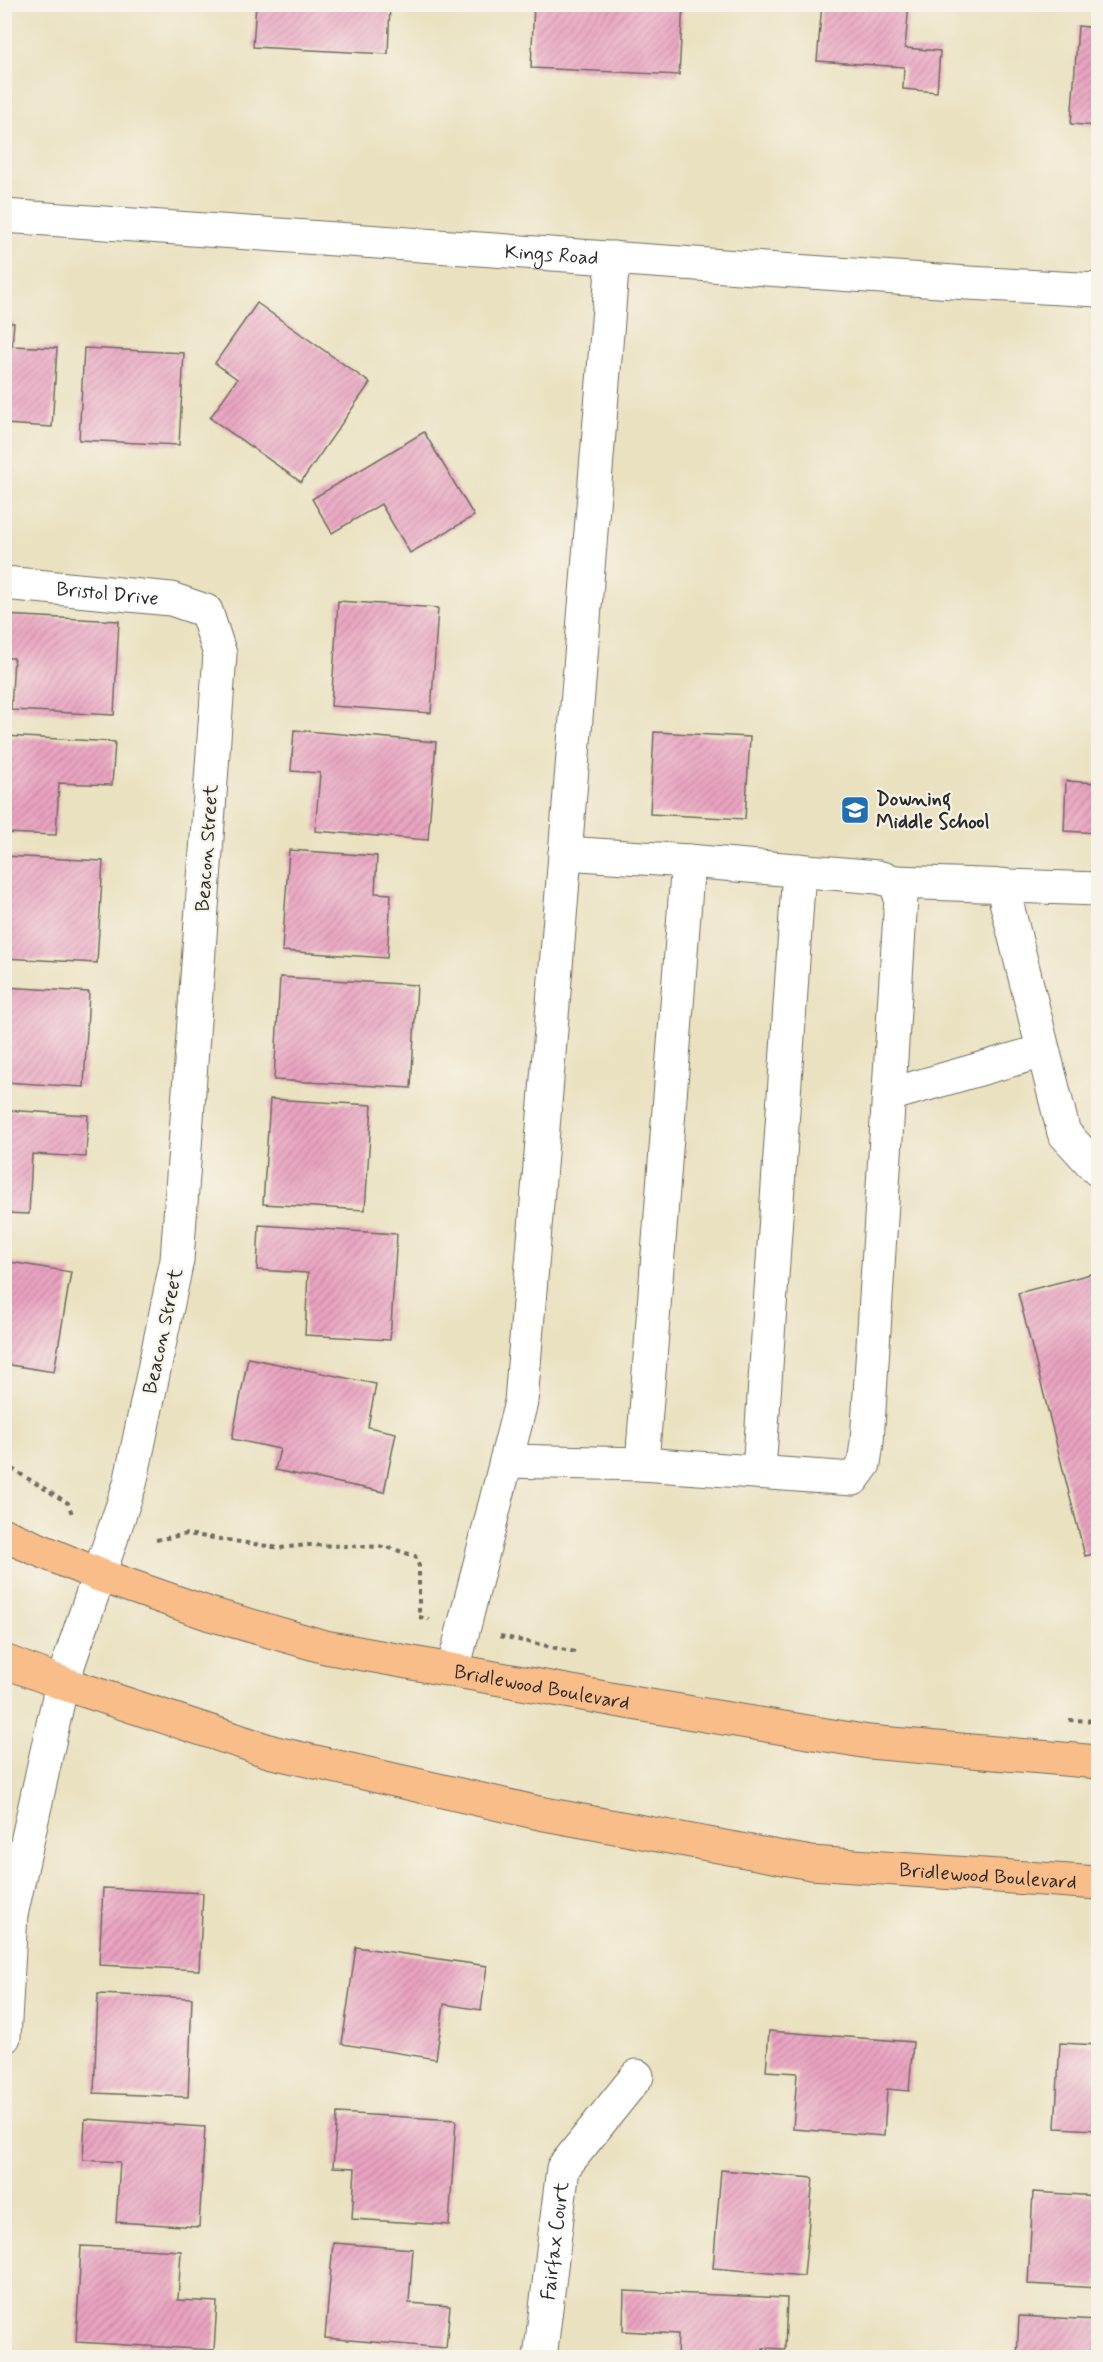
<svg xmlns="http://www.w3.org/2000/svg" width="1103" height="2362" viewBox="0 0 1103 2362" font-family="Mynerve,sans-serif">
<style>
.building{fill:url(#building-hatch)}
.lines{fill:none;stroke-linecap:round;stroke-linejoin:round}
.minor-casing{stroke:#6e6b5f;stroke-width:35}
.major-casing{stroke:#6e6b5f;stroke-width:35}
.path{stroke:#6e6b5f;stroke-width:4;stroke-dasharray:4.5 4.5;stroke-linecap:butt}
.minor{stroke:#fff;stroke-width:33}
.major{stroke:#f8bd89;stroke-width:33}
.labels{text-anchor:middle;stroke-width:4.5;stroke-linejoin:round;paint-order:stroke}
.street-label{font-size:20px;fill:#2b2b2b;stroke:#f7f3e8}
.poi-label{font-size:20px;font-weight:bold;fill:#2b2b2b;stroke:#f7f3e8;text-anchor:start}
</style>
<defs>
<pattern id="building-hatch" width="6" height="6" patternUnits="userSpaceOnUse" patternTransform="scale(1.5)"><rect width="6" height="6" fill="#eaa3c1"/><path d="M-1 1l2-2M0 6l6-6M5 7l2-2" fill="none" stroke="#be859d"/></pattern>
</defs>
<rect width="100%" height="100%" fill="#f7f3e8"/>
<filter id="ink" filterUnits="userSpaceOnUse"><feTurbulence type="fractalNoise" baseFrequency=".0167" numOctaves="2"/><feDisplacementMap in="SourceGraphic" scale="12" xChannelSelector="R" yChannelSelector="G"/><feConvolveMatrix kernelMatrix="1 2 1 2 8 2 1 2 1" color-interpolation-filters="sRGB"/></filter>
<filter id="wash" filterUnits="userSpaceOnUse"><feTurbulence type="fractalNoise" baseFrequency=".008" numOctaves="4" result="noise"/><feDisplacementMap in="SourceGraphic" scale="24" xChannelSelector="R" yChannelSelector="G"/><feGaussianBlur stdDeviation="1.35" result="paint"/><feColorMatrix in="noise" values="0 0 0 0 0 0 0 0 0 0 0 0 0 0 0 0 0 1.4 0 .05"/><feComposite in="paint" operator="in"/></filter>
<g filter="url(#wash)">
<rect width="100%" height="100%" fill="#eae1c0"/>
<g id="blocks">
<g class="building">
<path d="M256 4H390L388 54 253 47Z"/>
<path d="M534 4H683L679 75 531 68Z"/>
<path d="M822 4H909L905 48 940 51 937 92 903 89 904 67 817 61Z"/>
<path d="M1078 26 1098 28V126L1071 124Z"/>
<path d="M257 303 370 383 301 482 210 418 237 379 215 363Z"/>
<path d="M4 322 14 323 12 346 57 348 52 427 4 424Z"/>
<path d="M84 348 184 353 179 445 79 440Z"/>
<path d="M424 432 474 516 410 553 381 504 332 533 312 499Z"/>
<path d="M338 601 438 608 431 713 331 706Z"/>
<path d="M4 615 119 621 114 715 11 710 14 658H4Z"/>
<path d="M294 730 436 742 428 840 315 831 320 773 291 771Z"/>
<path d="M654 732 750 737 745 819 650 814Z"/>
<path d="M4 736 115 742 112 785 59 783 56 835 4 833Z"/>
<path d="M1066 781 1098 783V833L1064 831Z"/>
<path d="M289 850 377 856 375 893 391 894 387 958 282 951Z"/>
<path d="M4 856 103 861 97 963 4 958Z"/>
<path d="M280 977 417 985 411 1088 274 1080Z"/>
<path d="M4 987 89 992 84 1087 4 1082Z"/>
<path d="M270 1099 372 1105 365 1210 263 1204Z"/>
<path d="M4 1110 88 1115 86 1157 32 1154 29 1214 4 1213Z"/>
<path d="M259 1225 397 1234 390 1340 305 1335 308 1273 257 1270Z"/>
<path d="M4 1261 71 1272 54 1372 4 1364Z"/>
<path d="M1098 1272V1553L1085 1556 1018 1293Z"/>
<path d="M248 1358 376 1384 368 1427 396 1433 384 1492 275 1470 280 1449 232 1439Z"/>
<path d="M103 1888 203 1893 199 1970 99 1965Z"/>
<path d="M356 1947 487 1966 481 2010 444 2004 436 2059 342 2044Z"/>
<path d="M98 1994 192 1998 188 2097 94 2093Z"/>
<path d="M769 2031 913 2042 909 2091 887 2089 884 2136 793 2129 797 2073 766 2071Z"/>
<path d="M1060 2043 1098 2045V2130L1055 2128Z"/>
<path d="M337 2113 456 2120 449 2225 352 2219 355 2168 333 2167Z"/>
<path d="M85 2119 205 2127 199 2227 116 2222 120 2162 83 2160Z"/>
<path d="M721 2170 813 2178 804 2276 713 2268Z"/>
<path d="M1033 2192 1098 2196V2288L1028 2284Z"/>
<path d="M333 2243 413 2249 409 2303 450 2306 446 2348 325 2338Z"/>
<path d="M81 2246 181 2251 178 2300 217 2302 214 2350 76 2342Z"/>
<path d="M624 2291 787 2298 785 2349 763 2348 762 2358H677L678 2334 623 2331Z"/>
<path d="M1019 2316 1098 2320V2358H1017Z"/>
</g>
</g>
</g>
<g filter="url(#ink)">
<use href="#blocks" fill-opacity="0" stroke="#6e6b5f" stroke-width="1.5"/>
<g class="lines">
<g class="minor-casing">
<g id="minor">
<path id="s1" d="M4 216 968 283 1098 290"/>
<path id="s2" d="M4 583 171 599 206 611 220 654 177 1260 130 1484 62 1683 11 1915 4 2037"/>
<path d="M895 882 1098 889"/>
<path d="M1002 885 1064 1133 1098 1170"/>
<path d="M889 1095 1043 1051"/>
<path d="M506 1461 642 1464 688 861 565 853"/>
<path d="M642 1464 853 1479 864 1464 867 1442 901 898 895 882 878 877 688 861"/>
<path d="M759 1472 799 870"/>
<path d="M453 1670 521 1402 613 258"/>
<path id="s3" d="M540 2358 563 2168 637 2076"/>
</g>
</g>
<g class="major-casing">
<g id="major">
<path id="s4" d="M4 1535 99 1575 210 1614 325 1647 632 1703 869 1742 1098 1762"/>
<path id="s5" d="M4 1661 62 1683 272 1752 539 1813 811 1863 1098 1883"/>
</g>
</g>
<g class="path">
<path d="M4 1464 68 1503 72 1514"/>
<path d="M156 1540 187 1534 280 1548 308 1545 387 1547 415 1556 419 1566V1617L429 1619"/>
<path d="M500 1636 575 1652"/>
<path d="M1069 1720 1098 1721"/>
</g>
<use href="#minor" class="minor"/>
<use href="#major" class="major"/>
</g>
</g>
<defs>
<g id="school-square" transform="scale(1.5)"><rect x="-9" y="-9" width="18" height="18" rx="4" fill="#1f6fb2" stroke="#f7f3e8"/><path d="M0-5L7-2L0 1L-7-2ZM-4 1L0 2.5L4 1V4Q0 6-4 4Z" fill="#fff"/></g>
</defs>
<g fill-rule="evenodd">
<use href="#school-square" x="855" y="810"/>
</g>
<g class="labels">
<g class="street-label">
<text dy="7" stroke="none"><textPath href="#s1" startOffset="549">Kings Road</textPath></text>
<text dy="7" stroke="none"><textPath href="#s2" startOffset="104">Bristol Drive</textPath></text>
<text transform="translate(206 848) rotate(-86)" y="7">Beacon Street</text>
<text transform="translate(162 1331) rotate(-78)" y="7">Beacon Street</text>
<text dy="7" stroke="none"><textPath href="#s4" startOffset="561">Bridlewood Boulevard</textPath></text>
<text dy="7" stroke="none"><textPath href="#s5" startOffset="1011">Bridlewood Boulevard</textPath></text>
<text dy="7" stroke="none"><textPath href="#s3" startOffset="118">Fairfax Court</textPath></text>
</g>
<g class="poi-label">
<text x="876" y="805">Downing<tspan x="876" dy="23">Middle School</tspan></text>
</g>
</g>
<rect width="1103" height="2362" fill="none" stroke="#f7f3e8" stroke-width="24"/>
</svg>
